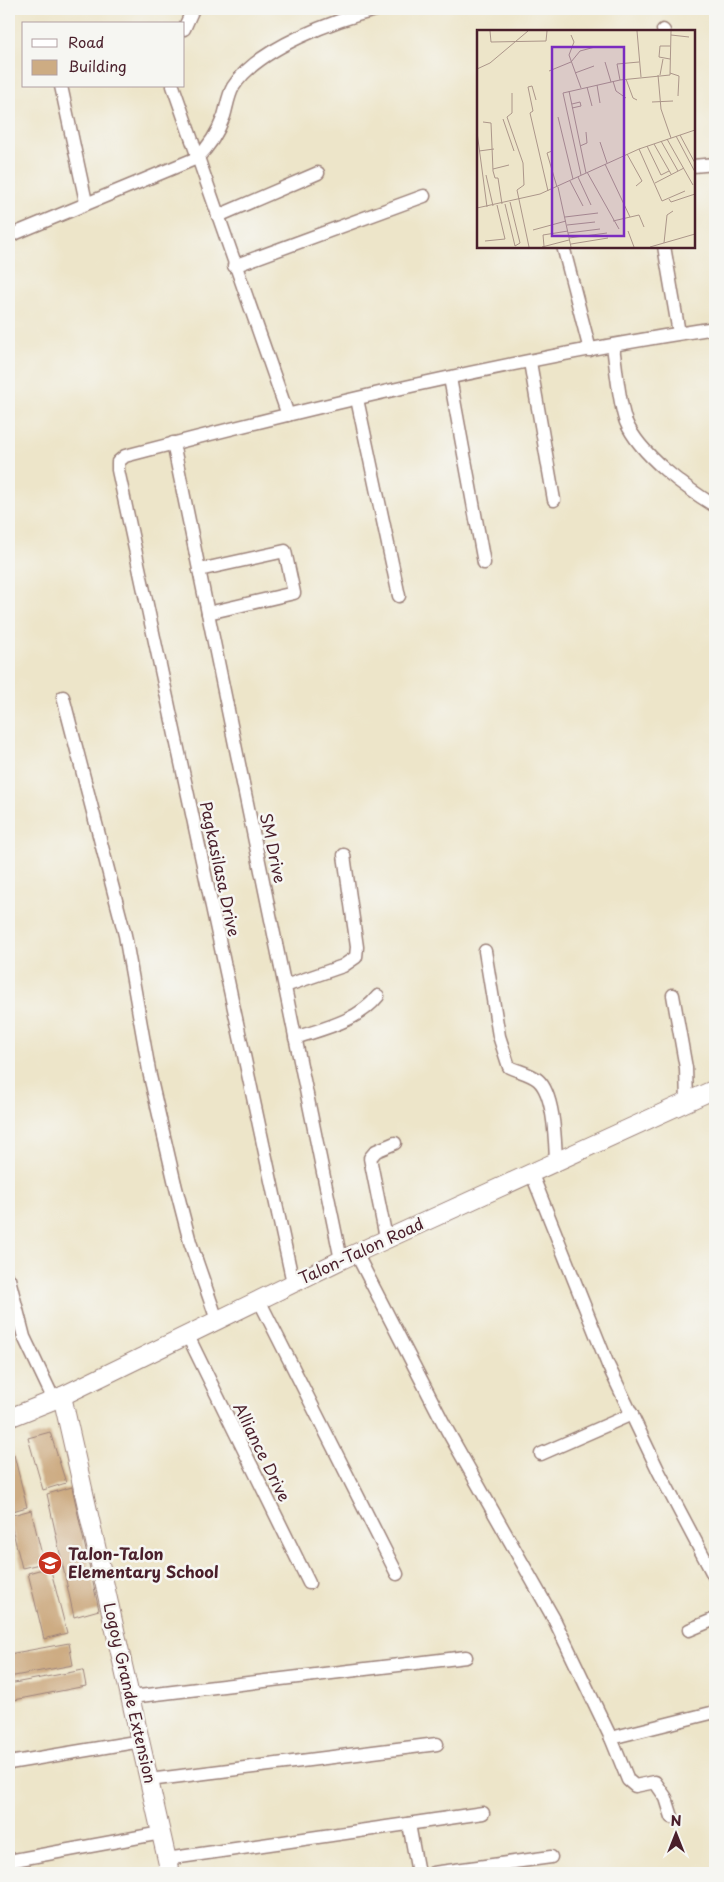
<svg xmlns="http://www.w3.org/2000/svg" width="724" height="1882" viewBox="0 0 724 1882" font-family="'Playpen Sans',sans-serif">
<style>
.building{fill:#cdac83}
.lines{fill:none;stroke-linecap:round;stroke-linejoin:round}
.street-casing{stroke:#9c827a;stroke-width:15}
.secondary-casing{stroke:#9c827a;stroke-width:20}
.street{stroke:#fff;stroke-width:12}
.secondary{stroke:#fff;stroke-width:18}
.labels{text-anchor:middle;stroke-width:5;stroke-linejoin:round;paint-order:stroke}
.street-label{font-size:16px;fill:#4a1f2b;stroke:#f6f6f2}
.poi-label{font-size:16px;font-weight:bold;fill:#4a1f2b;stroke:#f6f6f2;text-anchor:start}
.inset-road{fill:none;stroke:#ac968a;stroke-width:1}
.view{fill:#7b2cbf;fill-opacity:0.15;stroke:#7b2cbf;stroke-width:2.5}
.inset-edge{fill:none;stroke:#4a1f2b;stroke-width:2.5}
</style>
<rect width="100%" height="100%" fill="#f6f6f2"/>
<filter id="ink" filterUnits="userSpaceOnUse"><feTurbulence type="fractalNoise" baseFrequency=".02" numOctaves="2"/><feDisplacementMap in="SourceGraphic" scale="10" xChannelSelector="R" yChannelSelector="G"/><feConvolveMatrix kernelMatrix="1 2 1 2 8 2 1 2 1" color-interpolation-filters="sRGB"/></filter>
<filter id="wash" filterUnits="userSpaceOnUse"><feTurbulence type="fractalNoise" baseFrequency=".0096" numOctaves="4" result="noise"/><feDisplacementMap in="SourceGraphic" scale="20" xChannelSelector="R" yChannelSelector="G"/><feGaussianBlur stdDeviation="1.12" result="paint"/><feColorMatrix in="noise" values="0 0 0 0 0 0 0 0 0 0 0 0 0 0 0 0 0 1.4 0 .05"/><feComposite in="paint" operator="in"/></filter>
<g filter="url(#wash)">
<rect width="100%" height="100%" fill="#ede5c9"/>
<g id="blocks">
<g class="building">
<path d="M50 1432 66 1483 43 1490 28 1438Z"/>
<path d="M14 1455 27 1507 9 1512V1456Z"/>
<path d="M72 1487 99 1610 74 1617 47 1494Z"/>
<path d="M31 1510 44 1563 22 1568 9 1516Z"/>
<path d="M50 1567 67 1633 44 1639 28 1573Z"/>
<path d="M69 1643 73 1665 9 1677V1654Z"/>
<path d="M83 1670 86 1686 9 1701V1684Z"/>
</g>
</g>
</g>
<g filter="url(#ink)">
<use href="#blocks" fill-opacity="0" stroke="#9c827a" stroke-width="1"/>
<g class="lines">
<g class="street-casing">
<g id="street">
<path d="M184 29 193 9"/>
<path d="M663 30 664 31"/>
<path d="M61 86 86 202"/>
<path d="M173 86 288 415"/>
<path d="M693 166 715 164"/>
<path d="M218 216 318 173"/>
<path d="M9 236 197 158C210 146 218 132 224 116 227 106 228 96 233 87 257 48 337 19 380 9"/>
<path d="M563 246 590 350"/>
<path d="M664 246 679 333"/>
<path d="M234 266 424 196"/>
<path d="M613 346C616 367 619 404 626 422 640 455 686 488 715 506"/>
<path d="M530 362 554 500"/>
<path d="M450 378 484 563"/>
<path d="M357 399 399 596"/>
<path d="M173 443 341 1260"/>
<path d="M199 570 285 551 294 593 208 613"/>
<path d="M63 697 125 935 150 1076 175 1184 190 1242 217 1320"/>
<path d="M485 951 499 1036 509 1067C518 1071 531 1074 538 1080 554 1094 555 1139 556 1160"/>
<path d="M285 986 343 966 356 957 357 947 344 855"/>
<path d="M673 995 686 1068 687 1102"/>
<path d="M295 1038C325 1028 358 1021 378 996"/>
<path d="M531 1172 608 1365 659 1472 715 1578"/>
<path d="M386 1238 370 1158 376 1151 395 1143"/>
<path d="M356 1253 447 1430 554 1619 611 1738 628 1780 635 1786 655 1782 666 1798 672 1817"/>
<path d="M9 1279 24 1337 54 1400"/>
<path d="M293 1283 118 470V462L125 456C320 405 517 358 715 328"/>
<path d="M259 1300 397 1574"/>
<path d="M187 1334 309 1583"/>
<path d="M541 1454 632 1414"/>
<path d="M689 1630 715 1619"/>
<path d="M131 1697 466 1657"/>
<path d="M611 1738 715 1712"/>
<path d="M9 1763 141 1741"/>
<path d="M149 1780 437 1744"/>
<path d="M409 1824 418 1873"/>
<path d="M166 1859 483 1813"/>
<path d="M9 1861 161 1833"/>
<path d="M433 1873 551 1857"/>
</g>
</g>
<g class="secondary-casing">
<g id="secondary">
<path d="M62 1396 170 1873"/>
<path d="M9 1418 54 1400 341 1260 715 1089"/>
</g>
</g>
<use href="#street" class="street"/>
<use href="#secondary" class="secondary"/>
</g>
</g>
<defs>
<g id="school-disc" transform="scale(1.25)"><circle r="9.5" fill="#c8321e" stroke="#f6f6f2"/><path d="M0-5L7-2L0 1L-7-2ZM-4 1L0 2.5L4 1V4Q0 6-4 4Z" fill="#fff"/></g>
</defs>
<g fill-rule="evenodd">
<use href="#school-disc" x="50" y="1563"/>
</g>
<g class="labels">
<g class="street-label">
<text transform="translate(273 848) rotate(78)" y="6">SM Drive</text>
<text transform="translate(220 869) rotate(78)" y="6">Pagkasilasa Drive</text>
<text transform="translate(361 1251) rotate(-25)" y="6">Talon-Talon Road</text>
<text transform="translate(262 1452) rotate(64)" y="6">Alliance Drive</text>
<text transform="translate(130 1693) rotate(77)" y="6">Logoy Grande Extension</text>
</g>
<g class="poi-label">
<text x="68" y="1560">Talon-Talon<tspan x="68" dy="18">Elementary School</tspan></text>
</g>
</g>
<g transform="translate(477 30)">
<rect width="218" height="218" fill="#ede5c9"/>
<path class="inset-road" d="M13 1 14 12 69 11 70 1M160 1 164 47M94 5 97 12 92 25 104 58M194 5 212 7M193 29 182 27 183 16H193M128 32 134 52M0 39 13 33 51 1M72 41 94 32 103 21 118 17M98 43 117 36M193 43 202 46 201 66M181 45 184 79 194 108M183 45 186 29M149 49 156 68 160 70M143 50 140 34 162 32M136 51 139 61 149 68M120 55 123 73M110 57 115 76M92 61 109 143M35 63V83L30 87 46 133 47 155 40 160 52 217M59 70 55 56 51 57 56 81 53 83 71 161M175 72 196 71M95 74 103 72 104 76 95 78M81 87 96 149M26 89 37 121M6 92 14 93 16 141 18 148H21L25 174M0 102 10 177M203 105 218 133M199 106 218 142M190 109 216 155M184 111 201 141M123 112 130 133M177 114 194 144M103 116 110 113 109 102M170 116 184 145 192 141M162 119 185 171 208 161M2 121 17 119M75 121 70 123 80 157M150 124 165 151 159 156M128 134 153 187M16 139 32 135M110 142 142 199M9 145 16 176M104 145 86 63 143 50 193 45 194 1M101 147 114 175M93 151 106 176M178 153 207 138M81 157 94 217M192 169 194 172 218 164M33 172 43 213 38 216M28 174 38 216M0 178 63 164 162 119 218 100M88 187 121 183M136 191 162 185 167 197M90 195 118 192M56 200 89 191M151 201 157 217M91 203 123 199M92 208 130 203M8 211 28 209 20 175M187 213 190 185 196 181M94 214 131 208M67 216 66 205 91 201M65 217 92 210M173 217 218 204"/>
<path class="view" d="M75 17H147V206H75Z"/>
<rect width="218" height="218" class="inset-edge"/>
</g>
<rect width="724" height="1882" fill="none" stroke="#f6f6f2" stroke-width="30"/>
<rect x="22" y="22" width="162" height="65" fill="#f6f6f2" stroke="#b1a0a2"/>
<rect x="32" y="39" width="25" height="8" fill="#ffffff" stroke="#b1a0a2"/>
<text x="68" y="48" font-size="15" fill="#4a1f2b">Road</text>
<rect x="32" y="60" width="25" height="15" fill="#cdac83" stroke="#b1a0a2"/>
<text x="68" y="72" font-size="15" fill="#4a1f2b">Building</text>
<g transform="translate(676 1834)" stroke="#f6f6f2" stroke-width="4" paint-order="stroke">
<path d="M0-4L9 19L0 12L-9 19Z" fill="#4a1f2b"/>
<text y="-8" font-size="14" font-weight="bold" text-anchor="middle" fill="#4a1f2b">N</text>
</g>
</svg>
